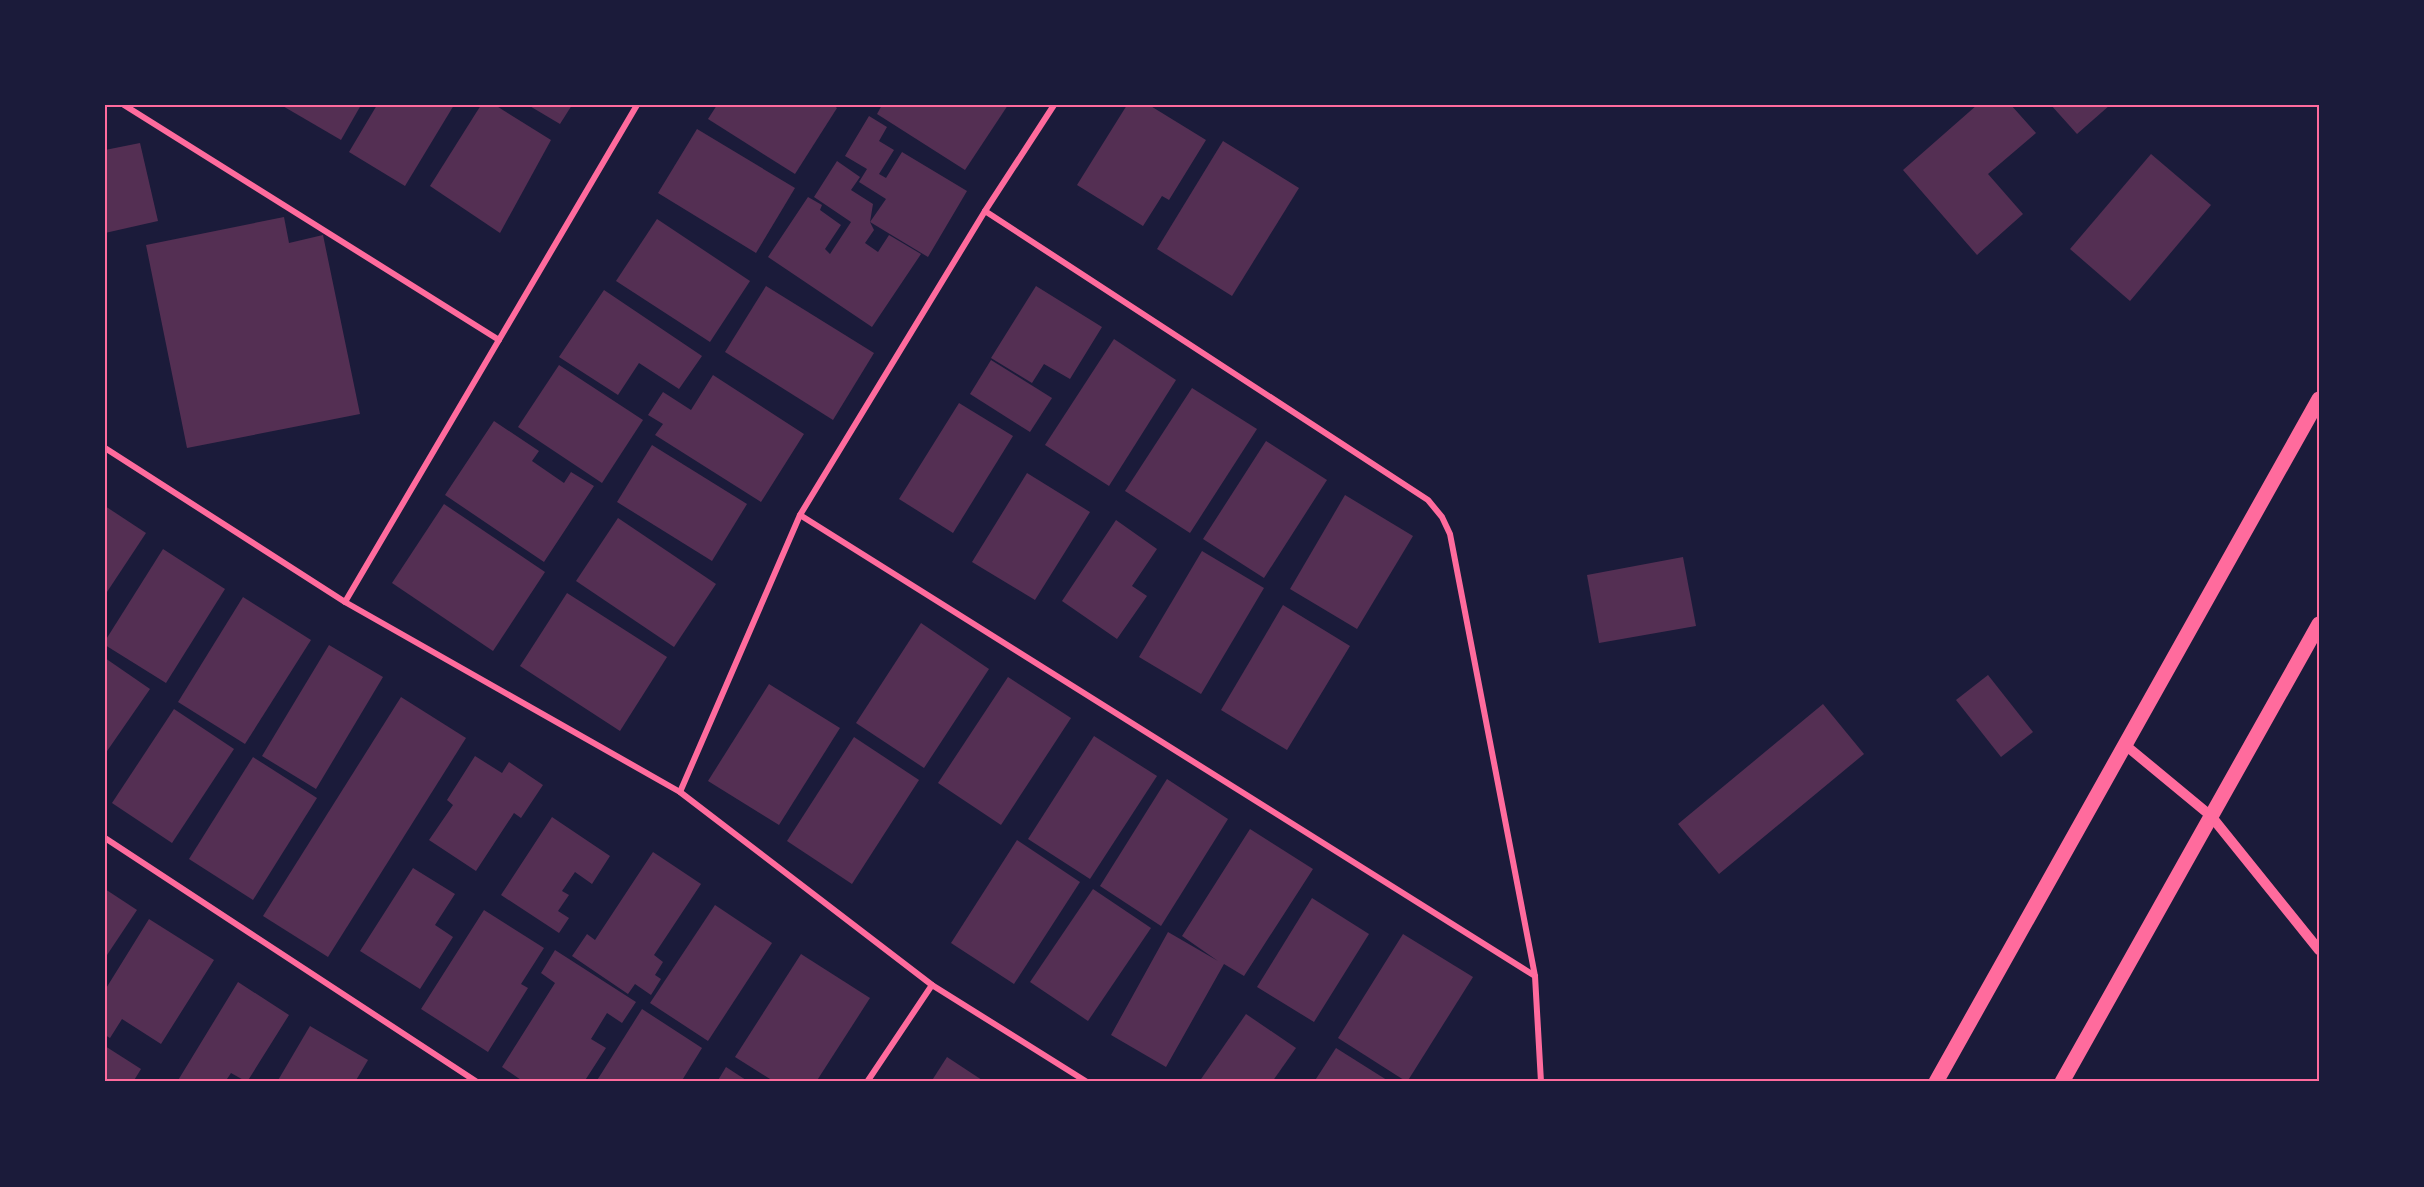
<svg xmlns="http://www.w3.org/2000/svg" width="2424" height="1187" viewBox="0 0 2424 1187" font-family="Raleway,sans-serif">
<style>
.building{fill:#542f53}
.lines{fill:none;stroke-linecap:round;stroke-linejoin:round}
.minor{stroke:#ff6b9d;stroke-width:6}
.tertiary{stroke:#ff6b9d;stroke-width:10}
.primary{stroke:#ff6b9d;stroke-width:15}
.neatline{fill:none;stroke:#ff6b9d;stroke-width:2}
</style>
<rect width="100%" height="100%" fill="#1b1b3a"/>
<g class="building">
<path d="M281 105H361L341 140Z"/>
<path d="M377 105H454L405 186 349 152Z"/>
<path d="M481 105H495L551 140 500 233 430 186Z"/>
<path d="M528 105H572L560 124Z"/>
<path d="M717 105H833L837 108 795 174 708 119Z"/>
<path d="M882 105H1008L965 170 877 114Z"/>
<path d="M1127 105H1149L1206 140 1169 200 1162 196 1143 226 1077 185Z"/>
<path d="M1977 105H2011L2036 133 1988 174 2023 214 1977 255 1903 170Z"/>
<path d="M2051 105H2110L2077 134Z"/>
<path d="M869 116 887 127 879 141 894 150 879 174 886 178 902 152 967 191 928 257 870 222 886 199 859 182 867 169 845 156Z"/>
<path d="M697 129 795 188 756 253 658 193Z"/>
<path d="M1223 141 1299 188 1232 296 1157 249Z"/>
<path d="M140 143 158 221 105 233V150Z"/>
<path d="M2151 154 2211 205 2130 301 2070 249Z"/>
<path d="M837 161 860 177 851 190 873 204 870 222 874 230 865 243 878 252 889 235 921 254 872 327 768 257 808 197 822 205 820 210 841 225 825 249 830 254 851 222 814 197Z"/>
<path d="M284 217 289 243 323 235 360 414 187 448 146 245Z"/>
<path d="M657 219 750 281 710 342 616 281Z"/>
<path d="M766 286 874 353 833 420 725 352Z"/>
<path d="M1036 286 1102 327 1070 379 1044 364 1032 383 991 358Z"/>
<path d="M604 290 702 356 679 389 639 363 618 395 559 357Z"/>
<path d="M1114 339 1176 380 1109 486 1045 445Z"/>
<path d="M991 360 1052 398 1030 432 970 394Z"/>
<path d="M559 365 643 420 602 483 518 427Z"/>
<path d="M713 375 804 434 761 502 655 435 663 424 648 415 663 392 691 410Z"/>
<path d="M1192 388 1257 429 1190 533 1125 491Z"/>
<path d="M959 403 1013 436 953 533 899 499Z"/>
<path d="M494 421 539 451 532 461 564 483 571 472 594 486 544 562 445 495Z"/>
<path d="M1266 441 1327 480 1264 578 1203 539Z"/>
<path d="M652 445 747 504 712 561 617 502Z"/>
<path d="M1027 473 1090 512 1035 600 972 562Z"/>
<path d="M1345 495 1413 536 1357 629 1290 589Z"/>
<path d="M444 504 545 572 493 651 392 583Z"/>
<path d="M105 506 146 533 105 595Z"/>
<path d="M618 518 716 584 674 647 576 581Z"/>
<path d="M1116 520 1157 549 1132 586 1147 596 1117 639 1062 601Z"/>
<path d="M163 549 225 589 166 683 105 645V641Z"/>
<path d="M1202 551 1264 588 1201 694 1139 657Z"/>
<path d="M1683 557 1696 626 1599 643 1587 575Z"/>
<path d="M567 593 667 657 620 731 520 666Z"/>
<path d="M243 597 311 640 245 744 178 702Z"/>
<path d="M1283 605 1350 646 1287 750 1221 710Z"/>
<path d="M921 623 989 669 924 768 856 723Z"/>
<path d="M329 645 383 677 316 789 262 756Z"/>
<path d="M105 658 150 689 105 754Z"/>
<path d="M1988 675 2033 732 2001 757 1956 700Z"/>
<path d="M1008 677 1071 718 1001 825 938 783Z"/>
<path d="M769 684 840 728 779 825 708 781Z"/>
<path d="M401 697 466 738 328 957 263 916Z"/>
<path d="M1823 704 1864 754 1719 874 1678 824Z"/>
<path d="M174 709 234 749 172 843 112 803Z"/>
<path d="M1094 736 1157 776 1090 879 1028 839Z"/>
<path d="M854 737 919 780 852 884 787 841Z"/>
<path d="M475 756 502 773 509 762 543 785 521 818 514 813 476 871 429 840 453 805 447 800Z"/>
<path d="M253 757 317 798 253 900 189 859Z"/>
<path d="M1167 779 1228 819 1161 926 1100 886Z"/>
<path d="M552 817 610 856 592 884 575 872 562 891 569 895 558 911 569 918 559 933 501 895Z"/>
<path d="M1250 829 1313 869 1244 976 1224 964 1166 1067 1111 1035 1168 932 1218 961 1182 936Z"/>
<path d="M1017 840 1080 882 1014 984 951 943Z"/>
<path d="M653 852 701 884 654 955 663 962 655 975 661 979 651 995 635 984 628 994 572 956 587 934 595 940Z"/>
<path d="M413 868 455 894 435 925 453 937 420 989 360 951Z"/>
<path d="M105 889 137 910 105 958Z"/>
<path d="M1093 889 1151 928 1088 1021 1030 982Z"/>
<path d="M1312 898 1369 934 1314 1022 1257 987Z"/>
<path d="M715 905 772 943 708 1041 650 1003Z"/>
<path d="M484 910 544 948 521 984 528 988 488 1052 421 1009Z"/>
<path d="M149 919 214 960 161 1044 122 1019 110 1038 105 1035V990Z"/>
<path d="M1403 934 1473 977 1407 1082 1338 1038Z"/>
<path d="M555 950 636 1002 622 1023 607 1013 591 1039 606 1048 584 1082H524L502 1067 555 983 541 973Z"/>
<path d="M801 954 870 998 816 1082H775L735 1057Z"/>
<path d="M238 982 289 1015 247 1082 231 1073 225 1082H177Z"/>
<path d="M642 1009 702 1048 681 1082H596Z"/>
<path d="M1246 1014 1296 1048 1272 1082H1199Z"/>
<path d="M310 1026 368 1060 355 1082H277Z"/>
<path d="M105 1046 141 1069 133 1082H105Z"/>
<path d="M1336 1048 1390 1082H1314Z"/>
<path d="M947 1057 985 1082H931Z"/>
<path d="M726 1067 749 1082H717Z"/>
</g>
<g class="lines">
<g class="minor">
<path d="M124 105 499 340"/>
<path d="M985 211 1428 500 1442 517 1450 534 1535 976 1541 1082"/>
<path d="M105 448 345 602 680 792 932 985 1087 1082"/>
<path d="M800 515 1535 976"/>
<path d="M345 602 637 105"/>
<path d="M680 792 800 515 985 211 1054 105"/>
<path d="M105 838 477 1082"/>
<path d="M867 1082 932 985"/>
</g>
<path class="tertiary" d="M2124 744 2211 816 2319 950"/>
<g class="primary">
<path d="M1936 1082 2319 399"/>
<path d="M2062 1082 2319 624"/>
</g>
</g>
<rect width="2424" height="1187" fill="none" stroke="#1b1b3a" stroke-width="213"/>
<rect x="106" y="106" width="2212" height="974" class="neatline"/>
</svg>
